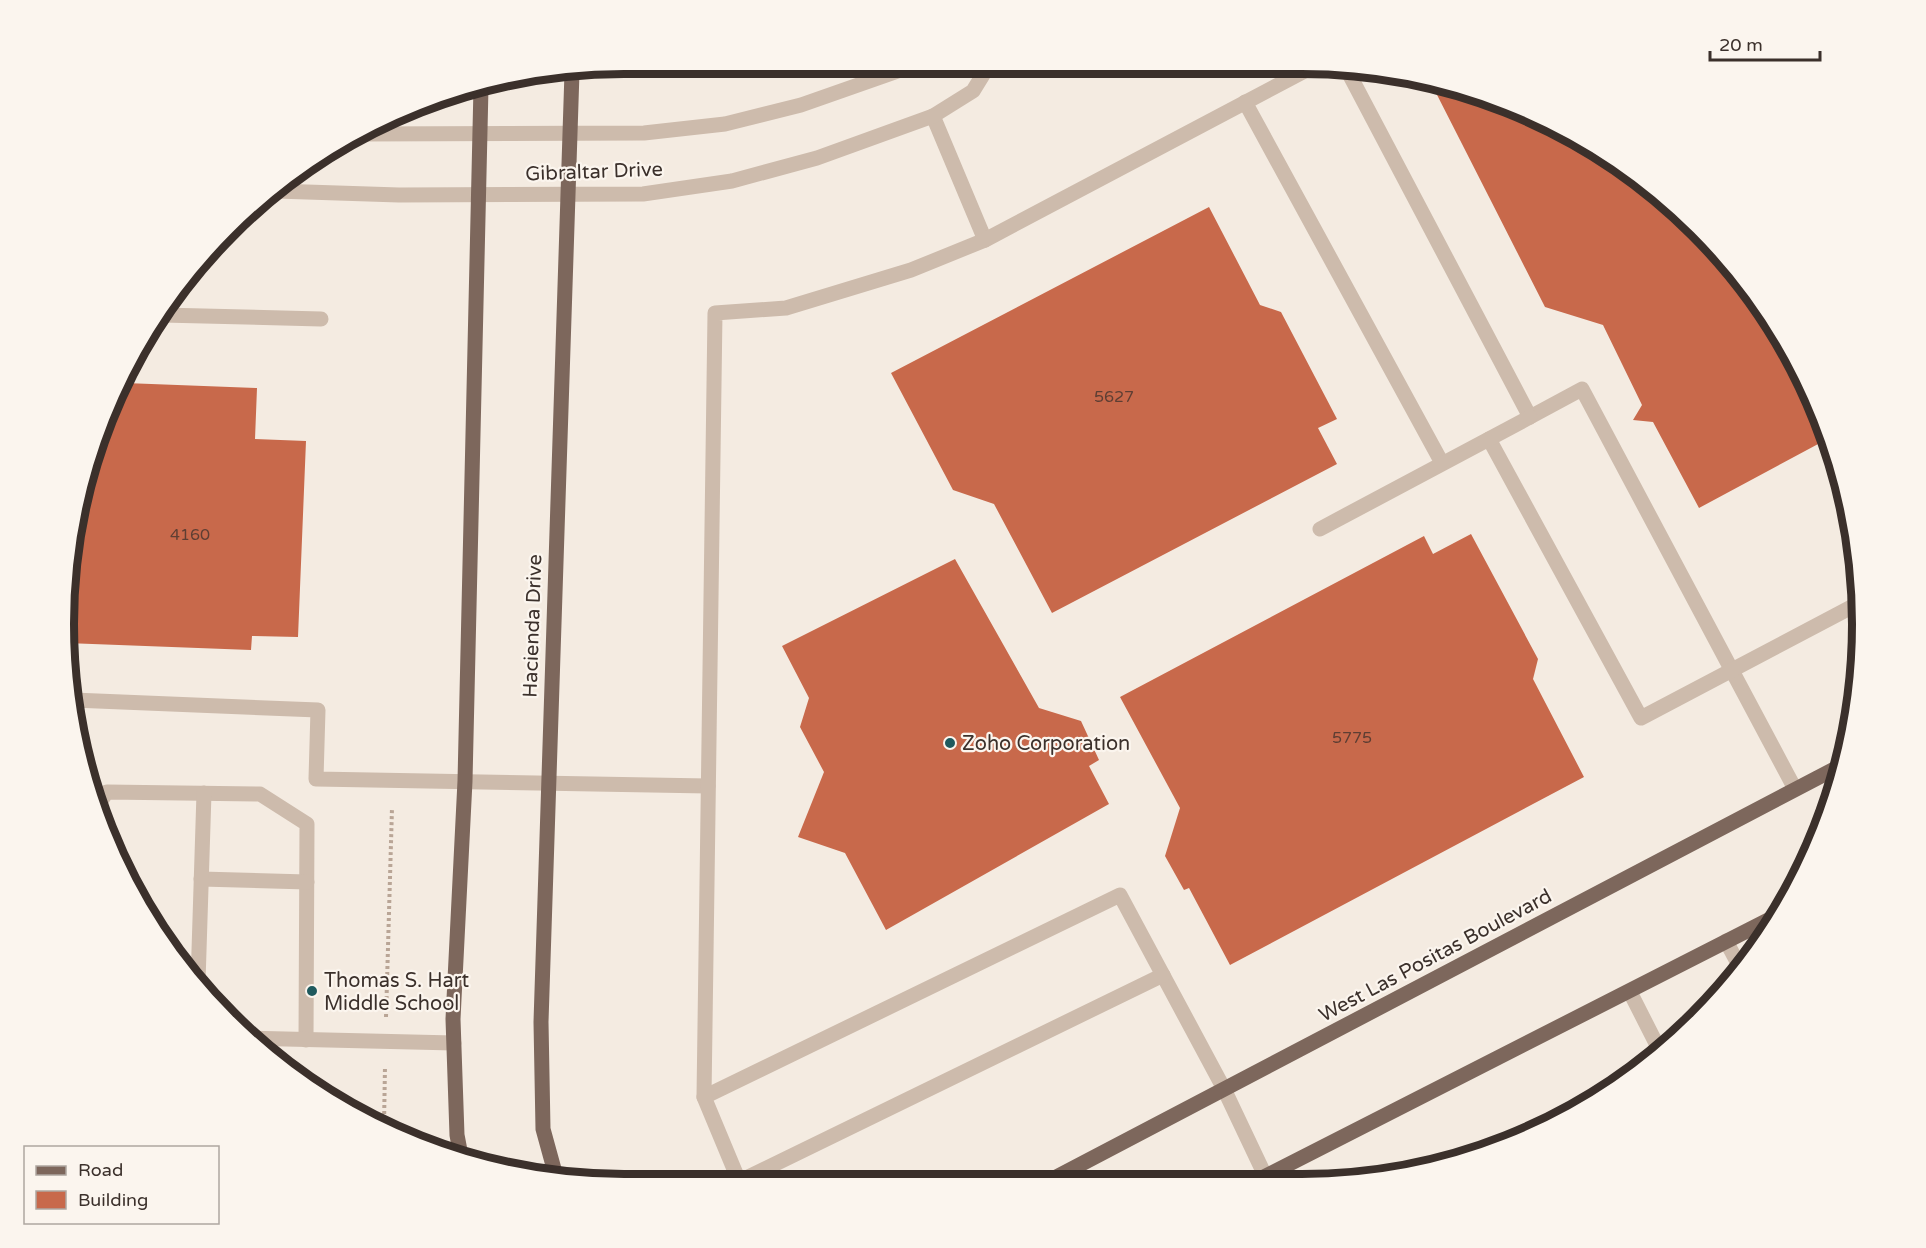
<svg xmlns="http://www.w3.org/2000/svg" width="1926" height="1248" viewBox="0 0 1926 1248" font-family="'Varela Round',sans-serif">
<style>
.building{fill:#c8694b}
.lines{fill:none;stroke-linecap:round;stroke-linejoin:round}
.path{stroke:#b9a596;stroke-width:4;stroke-dasharray:3 3;stroke-linecap:butt}
.minor{stroke:#cdbbac;stroke-width:15}
.major{stroke:#7d675c;stroke-width:15}
.poi-dot{fill:#1f5a5e;stroke:#fbf5ee;stroke-width:2}
.labels{text-anchor:middle;stroke-width:4.5;stroke-linejoin:round;paint-order:stroke}
.number-label{font-size:16px;fill:#5e3e33}
.street-label{font-size:20px;fill:#3b302b;stroke:#fbf5ee}
.poi-label{font-size:20px;fill:#3b302b;stroke:#fbf5ee;text-anchor:start}
.rim{fill:none;stroke:#3b302b;stroke-width:8}
</style>
<rect width="100%" height="100%" fill="#f4ebe1"/>
<g class="building">
<path d="M1432 85 1550 121 1672 202 1747 282 1805 376 1831 445 1828 451 1820 443 1699 508 1653 422 1633 420 1642 405 1603 325 1545 307Z"/>
<path d="M1209 207 1260 305 1281 312 1337 419 1318 428 1337 464 1052 613 994 504 953 490 891 373Z"/>
<path d="M125 383 257 388 255 439 306 441 298 637 252 636 251 650 66 643 63 624 93 443Z"/>
<path d="M1471 534 1538 659 1533 679 1584 777 1230 965 1189 888 1184 890 1165 856 1180 808 1120 697 1424 536 1433 554Z"/>
<path d="M955 559 1039 708 1081 721 1099 760 1089 766 1109 804 886 930 845 853 798 837 824 772 800 727 809 698 782 646Z"/>
</g>
<g class="lines">
<g class="path">
<path d="M386 1017 392 808"/>
<path d="M384 1126 385 1066"/>
</g>
<g class="minor">
<path d="M1346 68 1530 417 1582 389 1795 789"/>
<path d="M1245 102 1442 463"/>
<path d="M933 116 985 240"/>
<path d="M361 134 644 133 725 124 801 105 915 65"/>
<path d="M276 191 399 195 643 194 732 181 817 158 933 116 973 91 989 65"/>
<path d="M162 315 321 319"/>
<path d="M1489 439 1641 718 1861 602"/>
<path d="M1320 529 1530 417"/>
<path d="M73 700 318 710 316 779 708 786"/>
<path d="M98 805 107 792 260 794 307 824 306 1040"/>
<path d="M201 879 307 882"/>
<path d="M1726 941 1741 969"/>
<path d="M198 982 204 793"/>
<path d="M1630 992 1661 1053"/>
<path d="M248 1038 454 1043"/>
<path d="M704 1097 1120 895 1224 1089 1269 1184"/>
<path d="M739 1181 704 1097 715 313 786 308 911 270 985 240 1312 67"/>
<path d="M740 1181 1163 975"/>
</g>
<g class="major">
<path d="M461 1156 457 1135 453 1019 465 781 481 87"/>
<path d="M557 1180 543 1129 541 1022 572 72"/>
<path d="M1047 1182 1842 765"/>
<path d="M1252 1183 1782 913"/>
</g>
</g>
<g class="poi-dot">
<circle cx="950" cy="743" r="6"/>
<circle cx="312" cy="991" r="6"/>
</g>
<g class="labels">
<g class="number-label">
<text x="1114" y="402">5627</text>
<text x="190" y="540">4160</text>
<text x="1352" y="743">5775</text>
</g>
<g class="street-label">
<text transform="translate(594 171) rotate(-2)" y="7">Gibraltar Drive</text>
<text transform="translate(532 626) rotate(-88)" y="7">Hacienda Drive</text>
<text transform="translate(1435 955) rotate(-28)" y="7">West Las Positas Boulevard</text>
</g>
<g class="poi-label">
<text x="962" y="750">Zoho Corporation</text>
<text x="324" y="987">Thomas S. Hart<tspan x="324" dy="23">Middle School</tspan></text>
</g>
</g>
<path d="M0 0H1926V1248H0ZM624 74H1302A550 550 0 0 1 1852 624V624A550 550 0 0 1 1302 1174H624A550 550 0 0 1 74 624V624A550 550 0 0 1 624 74Z" fill="#fbf5ee" fill-rule="evenodd"/>
<path class="rim" d="M624 74H1302A550 550 0 0 1 1852 624V624A550 550 0 0 1 1302 1174H624A550 550 0 0 1 74 624V624A550 550 0 0 1 624 74Z"/>
<rect x="24" y="1146" width="195" height="78" fill="#fbf5ee" stroke="#aea6a0" stroke-width="1.5"/>
<rect x="36" y="1166" width="30" height="9" fill="#7d675c" stroke="#aea6a0" stroke-width="1.5"/>
<text x="78" y="1176" font-size="18" fill="#3b302b">Road</text>
<rect x="36" y="1191" width="30" height="18" fill="#c8694b" stroke="#aea6a0" stroke-width="1.5"/>
<text x="78" y="1206" font-size="18" fill="#3b302b">Building</text>
<path d="M1710 51v9h110v-9" fill="none" stroke="#3b302b" stroke-width="3"/>
<text x="1719" y="51" font-size="18" fill="#3b302b" stroke="#fbf5ee" stroke-width="4.5" paint-order="stroke">20 m</text>
</svg>
